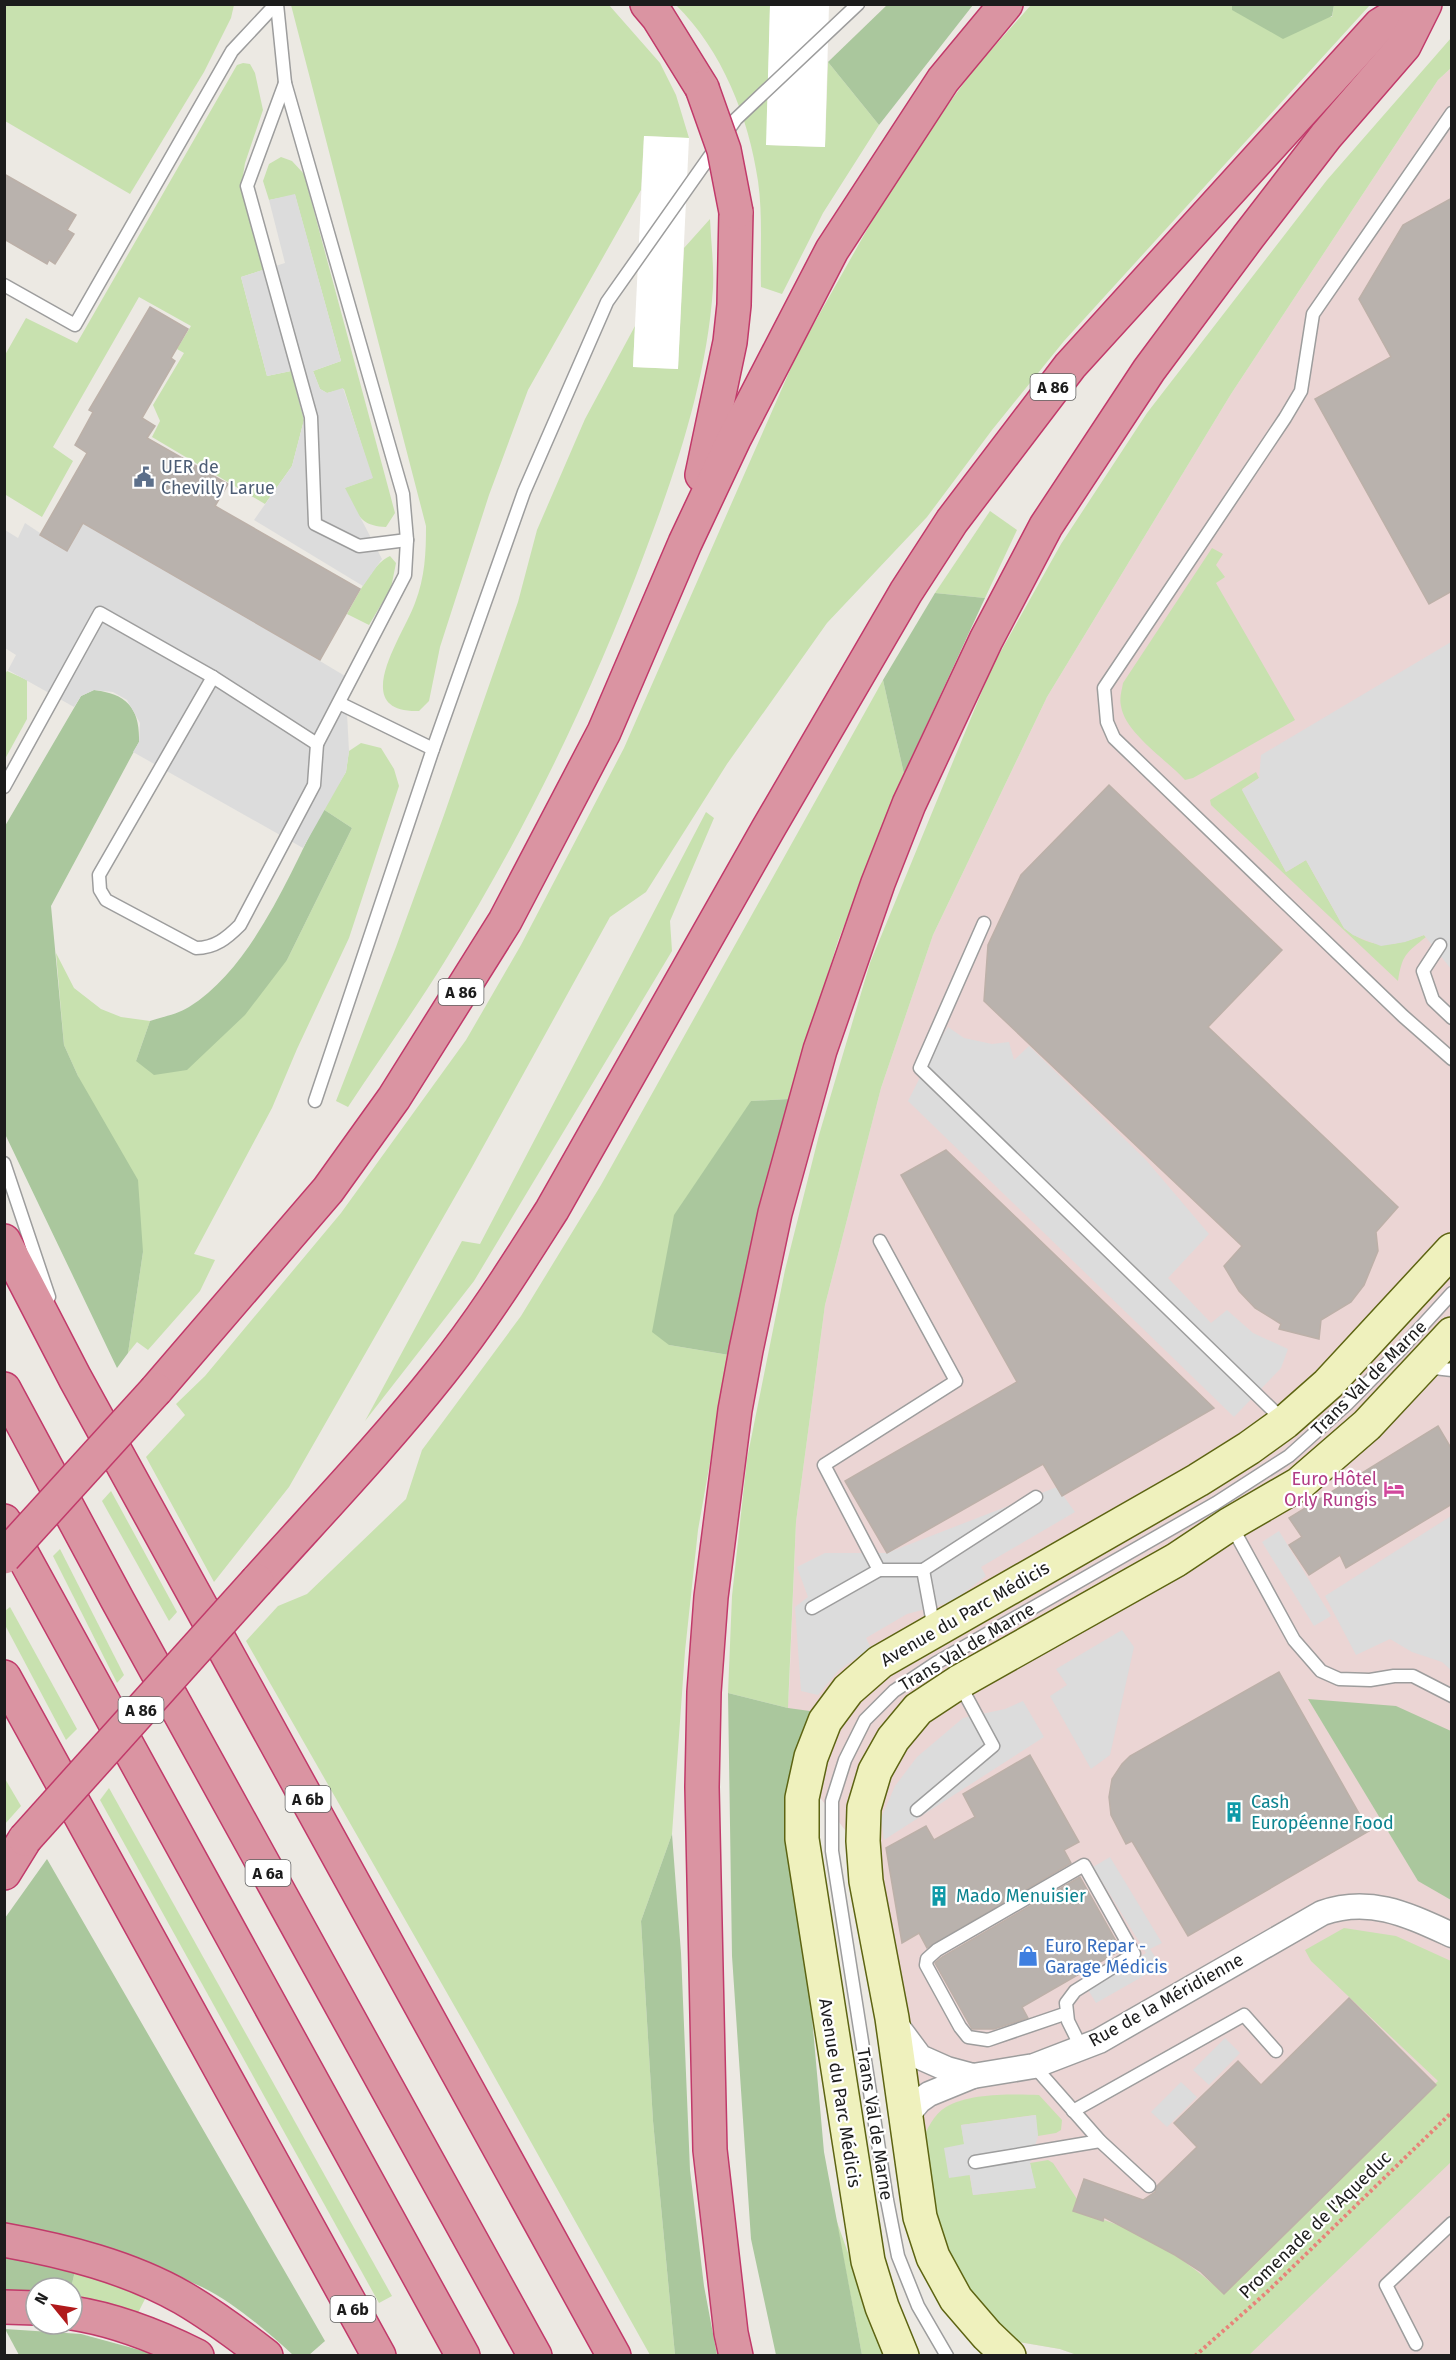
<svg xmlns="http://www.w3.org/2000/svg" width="1456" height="2360" viewBox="0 0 1456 2360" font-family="'Fira Sans',sans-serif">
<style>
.commercial{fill:#ebd5d4}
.grass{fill:#c8e1af}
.forest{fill:#aac79d}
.parking{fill:#dcdcdc}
.pier{fill:#fff}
.building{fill:#b9b2ad;stroke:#bcb0a8;stroke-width:1.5}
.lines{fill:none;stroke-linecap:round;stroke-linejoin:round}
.lane-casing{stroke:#9d9d9d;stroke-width:15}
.street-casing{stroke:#9d9d9d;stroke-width:27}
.secondary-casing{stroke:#5d6412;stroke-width:36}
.highway-casing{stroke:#c13a6a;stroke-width:36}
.path{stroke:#e78379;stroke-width:4;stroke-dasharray:3 3;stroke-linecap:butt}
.lane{stroke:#fff;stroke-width:12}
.street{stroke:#fff;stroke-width:24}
.secondary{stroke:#eff1bd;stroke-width:33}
.highway{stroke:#da94a2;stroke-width:33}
.highway-bridge-casing{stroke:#c13a6a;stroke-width:36;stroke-linecap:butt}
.highway-bridge{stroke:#da94a2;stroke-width:33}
.labels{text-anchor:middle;stroke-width:4.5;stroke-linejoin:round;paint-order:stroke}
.shield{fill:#fff;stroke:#606060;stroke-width:1.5}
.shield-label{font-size:16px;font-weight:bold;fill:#1c1c1c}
.service-label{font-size:18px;fill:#4e5e75;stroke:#fff;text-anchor:start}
.street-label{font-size:18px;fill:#1c1c1c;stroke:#fff}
.hotel-label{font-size:18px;fill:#b23c85;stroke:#fff;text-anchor:end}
.culture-label{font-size:18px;fill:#0d838f;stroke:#fff;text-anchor:start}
.shop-label{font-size:18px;fill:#366cbe;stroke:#fff;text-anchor:start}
</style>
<rect width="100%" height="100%" fill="#ece9e3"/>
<path class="commercial" d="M1451 68V2355H1077L1060 2349 1007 2340 962 2296 852 1839 784 1751 789 1691 796 1522 825 1305 881 1088 933 935 1047 697 1231 394 1438 80Z"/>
<g class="grass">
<path d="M5 4H234V5L231 18 204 72 130 194 5 121Z"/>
<path d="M291 5H609L660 63 676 95 689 138 644 136 641 190 528 390 489 495 440 647 429 701 419 711C347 713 403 636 415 603 425 577 426 553 426 526Z"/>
<path d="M676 5H770L767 145 825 147 828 62 879 125 823 213 782 294 761 287C760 252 763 216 758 181 749 118 722 50 676 5Z"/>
<path d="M1031 5H1232V10L1332 17 1334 5H1370L1064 341 992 430 927 517 827 623 727 764 646 892 610 917 472 1167 289 1487 214 1582 146 1457 185 1415 176 1404 205 1376 341 1213 466 1040 521 945 624 748 798 352 903 166 975 68Z"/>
<path d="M1451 38V68L1438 80 1231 394 1047 697 933 935 881 1088 825 1305 796 1522 788 1708 728 1693 732 1596 747 1459 785 1270 819 1135 870 963 992 667 1061 544 1147 413 1327 180Z"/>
<path d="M243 63 250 64 255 73 263 110 245 163 241 188 263 270 241 277 267 376 291 371 304 420 292 466 265 504 152 437 160 421 153 405 184 353 177 349 191 326 139 297 53 447 73 461 42 517 6 495 5 497V355L26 318 77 343 237 65Z"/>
<path d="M281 157 292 161 304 174 395 513 386 527C357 526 357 511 344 488L372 478 344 389 327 393 320 389 313 371 341 361 295 195 269 200 263 181 269 164Z"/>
<path d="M710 219C711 242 714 265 713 288 707 378 677 468 645 552 592 694 525 832 445 961 415 1010 380 1058 348 1107L336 1101 396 947 444 815 518 602 537 530 585 419 635 326 633 367 678 369 684 248Z"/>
<path d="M990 511 1017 530 985 598 935 593Z"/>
<path d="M1212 548 1223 554 1216 565 1225 577 1216 583 1295 720 1193 778 1185 780C1167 760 1125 733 1121 706 1119 698 1122 690 1123 683Z"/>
<path d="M390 556 396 563 391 588 369 625 347 614C357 597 372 564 390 556Z"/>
<path d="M7 671 27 680V719L5 759 4 676Z"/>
<path d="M883 680 904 774 838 941 789 1099 751 1101 669 1345 729 1355 698 1530 685 1651 672 1834 641 1921 653 2121 675 2355H650L475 2042 246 1641 278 1606 307 1594 406 1499 422 1450 521 1316 601 1185Z"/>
<path d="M361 743 381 748 394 769 399 786 349 938 297 1049 272 1108 194 1254 215 1260 200 1291 148 1350 137 1342 128 1353 143 1252 78 1076 64 1045 56 953 74 988 101 1009 121 1017 150 1021 136 1061 287 960 352 828 323 809 346 772 349 751Z"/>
<path d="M1256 772 1259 778 1242 789 1286 872 1306 860 1344 928C1372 950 1393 947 1424 935L1426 937C1406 953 1402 955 1398 981L1211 805 1210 800Z"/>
<path d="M706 812 714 818 670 921 672 951 474 1281 365 1421 462 1241 480 1244Z"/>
<path d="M111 1491 177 1612 169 1621 102 1501Z"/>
<path d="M60 1549 124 1675 117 1683 53 1556Z"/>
<path d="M10 1607 77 1729 66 1740 5 1625V1611Z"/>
<path d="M4 1777 21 1806 5 1824H4Z"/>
<path d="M109 1788 392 2296 379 2303 100 1800Z"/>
<path d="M1344 1928 1396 1936 1451 1961V2162L1249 2355H1077L1060 2349 1007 2340 946 2265 922 2142C926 2130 934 2114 946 2107 969 2093 1013 2094 1039 2095L1062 2120 1061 2130 1056 2133 1038 2136 1035 2115 961 2125 973 2195 1035 2188 1030 2163 1048 2160 1053 2163 1077 2199 1073 2211C1088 2216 1104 2219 1118 2225 1156 2239 1195 2267 1224 2294L1438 2081 1311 1961 1305 1950Z"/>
<path d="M836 2219 877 2335 888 2355H862Z"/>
<path d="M75 2271 146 2297 138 2313 72 2298 71 2288Z"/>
</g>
<g class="forest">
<path d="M887 5H973L879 125 828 62Z"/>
<path d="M1232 5V4L1334 5 1332 16 1283 39 1232 10Z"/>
<path d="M935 593 985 598 904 774 883 680Z"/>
<path d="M94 690C127 694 140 708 139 742L51 906 64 1045 78 1076 138 1180 143 1252 128 1353 117 1368 5 1134V826L81 696Z"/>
<path d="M323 809 352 828 287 960 245 1015 187 1070 154 1075 136 1061 150 1021C162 1017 178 1014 189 1007 253 967 289 874 323 809Z"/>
<path d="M789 1099 729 1355 669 1345 652 1332 674 1215 751 1101Z"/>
<path d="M728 1693 788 1708 817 1712 795 1765 785 1805 805 1939 824 2152 862 2355H776L751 2239 732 1956Z"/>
<path d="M1308 1699 1396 1706 1451 1731V1900L1418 1881Z"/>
<path d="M672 1834 681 1953 690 2170 704 2286 717 2355H675L653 2121 641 1921Z"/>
<path d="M47 1859 325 2341 309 2355H293C265 2330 236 2304 202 2287 139 2258 71 2243 5 2226V1918Z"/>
<path d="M4 2255 75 2271 71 2288H36V2294L5 2291Z"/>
<path d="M5 2329 81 2334 158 2355H19Z"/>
</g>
<g class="parking">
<path d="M295 194 341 361 313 371 320 389 327 393 343 388 373 478 345 488 382 559 363 586 254 520 292 466 304 420 291 371 267 376 241 277 285 263 269 200Z"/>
<path d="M84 520 345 676 349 751 346 772 303 848 133 752 139 742 140 723 127 700 113 692 94 690 81 696 74 707 8 670 16 655 5 648V530L18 538 25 523 67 551Z"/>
<path d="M1451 642V969L1424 935 1405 942 1381 946 1353 935 1344 928 1306 860 1286 872 1242 790 1259 778 1261 755Z"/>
<path d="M948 1027 964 1038 992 1044 1009 1042 1014 1060 1029 1046 1146 1160 1209 1234 1168 1278 1211 1323 1227 1310 1253 1333 1288 1349 1281 1368 1234 1417 908 1101 938 1042Z"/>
<path d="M1057 1487 1075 1512 981 1567 986 1576 952 1602 907 1614 866 1638 871 1648 839 1670 818 1695 801 1691 795 1607 808 1597 797 1567 825 1553H887Z"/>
<path d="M1451 1516V1670L1442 1662 1412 1652 1390 1639 1356 1655 1325 1596Z"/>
<path d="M1279 1531 1331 1616 1314 1626 1262 1542Z"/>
<path d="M1122 1630 1134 1647 1110 1755 1091 1769 1050 1696 1067 1685 1056 1669Z"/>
<path d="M1023 1701 1044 1737 884 1840 881 1818 895 1786 917 1757 963 1718 1005 1709Z"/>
<path d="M1110 1857 1162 1943 1150 1949 1161 1966 1096 2003 1087 1988 1146 1953 1093 1867Z"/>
<path d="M1225 2038 1240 2053 1209 2085 1193 2070Z"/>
<path d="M1181 2082 1197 2097 1167 2127 1151 2112Z"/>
<path d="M1036 2115 1038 2136 1030 2163 1036 2188 973 2195 970 2175 949 2178 944 2148 964 2144 961 2125Z"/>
</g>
<g class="pier">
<path d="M770 5H829L825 147 766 145Z"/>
<path d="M644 136 689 138 678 369 633 367Z"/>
</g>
<g class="building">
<path d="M4 174 76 215 67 230 74 234 55 264 49 260 47 264 4 239Z"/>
<path d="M1452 198V591L1429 604 1315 399 1391 357 1359 299 1403 225Z"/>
<path d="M150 307 188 329 171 358 175 361 142 418 155 426 147 438 228 484 215 506 360 589 320 660 83 523 67 551 40 535 87 453 75 445 93 412 89 410Z"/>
<path d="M1109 785 1282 950 1208 1027 1398 1207 1376 1232 1378 1251 1364 1285 1351 1302 1321 1320 1319 1339 1279 1329 1281 1324 1255 1308 1239 1291 1224 1266 1242 1246 984 1001 988 945 1021 875Z"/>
<path d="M946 1150 1214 1408 1062 1496 1043 1464 887 1553 845 1481 1017 1382 901 1175Z"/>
<path d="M1438 1426 1451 1448 1452 1504 1346 1568 1340 1555 1309 1575 1289 1545 1302 1537 1289 1518Z"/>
<path d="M1279 1672 1369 1831 1188 1936 1132 1841 1126 1844 1111 1815 1109 1797 1112 1779 1122 1764 1130 1756Z"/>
<path d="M1030 1755 1079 1842 1064 1850 1071 1863 927 1948 919 1933 902 1943 886 1848 926 1826 934 1840 975 1817 963 1794Z"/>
<path d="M1080 1877 1121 1950 1022 2007 1028 2018 994 2029H972L935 1963 942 1957Z"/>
<path d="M1349 1998 1436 2085 1224 2294 1200 2271 1175 2255 1104 2217 1103 2221 1073 2211 1084 2179 1143 2200 1155 2192 1157 2186 1197 2147 1174 2123 1238 2061 1261 2085Z"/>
</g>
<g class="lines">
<g class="lane-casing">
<g id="lane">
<path d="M285 83 247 186 311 417 315 524 359 546 407 540"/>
<path d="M1452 113 1313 314 1301 391 1285 418 1104 688 1107 722 1114 738 1403 1016 1452 1059"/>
<path d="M4 285 75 325 232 51 276 4"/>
<path d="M213 677 99 875 100 890 106 900 196 948C215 948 227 938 240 925L314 785 317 744"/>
<path d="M339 703 433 749"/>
<path d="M4 787 100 613 213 677 317 744 405 575 407 540 403 494 285 83 277 4"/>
<path d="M984 923 920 1068 1283 1420"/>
<path d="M1440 945 1423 971 1433 1000 1452 1018"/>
<path d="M315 1101 433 749 524 492 607 302 736 119 858 4"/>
<path d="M4 1163 49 1297"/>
<path d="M880 1241 956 1381 824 1465 879 1570H923L934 1629"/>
<path d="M1425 1367 1452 1370"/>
<path d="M1231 1525 1294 1640 1321 1671 1339 1679 1370 1680 1394 1676H1413L1452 1696"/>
<path d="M923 1570 1036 1497"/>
<path d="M812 1608 879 1570"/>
<path d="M917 1810 993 1746 959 1683"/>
<path d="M1067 2013 988 2040 968 2037 960 2027 926 1965 927 1959 937 1950 1084 1865 1134 1954 1075 1991 1066 2003 1068 2021 1081 2047"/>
<path d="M1034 2066 1100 2141 1149 2186"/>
<path d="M1073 2111 1244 2015 1276 2051"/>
<path d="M975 2162 1100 2141"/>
<path d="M1416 2344 1386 2285 1452 2223"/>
<path d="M947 2356 918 2306 898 2256 887 2200 832 1851V1801L845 1760 865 1720 894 1691 936 1663 1216 1503 1289 1456 1347 1404 1401 1349 1452 1293"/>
</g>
</g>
<g class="street-casing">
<g id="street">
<path d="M894 2022 920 2057 947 2069 973 2076 1034 2066 1099 2041 1322 1913C1370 1896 1408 1915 1452 1935"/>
<path d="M905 2118 919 2101 929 2094 973 2076"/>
</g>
</g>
<g class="secondary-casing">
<g id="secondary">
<path d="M902 2356 882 2307 868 2261 802 1839V1798L811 1757 825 1721 848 1690 880 1662 1198 1480 1249 1448 1285 1422 1328 1384 1452 1250"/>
<path d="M1009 2356 987 2335 956 2299 933 2257 920 2217 892 2018 866 1881 863 1841 864 1808 875 1771 893 1739 918 1709 959 1682 1176 1560 1230 1524 1299 1484 1367 1425 1452 1334"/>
</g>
</g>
<g class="highway-casing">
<g id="highway">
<path d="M647 4 658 17 702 88"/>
<path d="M702 475 730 342 734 305 736 212"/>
<path d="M4 1241 75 1378 614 2356"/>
<path d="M4 1389 118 1601 535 2356"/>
<path d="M156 1390 328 1190 394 1098 505 921 604 732 685 543 734 439 832 250 943 80 1006 4"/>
<path d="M4 1521 463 2356"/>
<path d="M257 1581C319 1512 383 1445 441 1372 482 1321 517 1265 552 1210L768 829 906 592 952 521 1070 366 1380 25 1414 4"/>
<path d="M4 1677 379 2356"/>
<path d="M4 1873 25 1839"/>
<path d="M4 2240C65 2251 129 2267 183 2298 212 2315 239 2335 266 2356"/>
<path d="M4 2307 36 2308"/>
<path d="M72 2313C117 2320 157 2336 197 2356"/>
<path d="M736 2356 731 2333 710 2150 702 1787 704 1692 711 1597 735 1410 746 1350 775 1213 820 1050 878 883 909 804 986 640 1046 526 1149 370 1248 237 1326 136 1404 46 1425 4"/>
</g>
</g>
<path class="path" d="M1195 2356 1266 2293 1452 2112"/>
<use href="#lane" class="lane"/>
<use href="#street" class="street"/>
<use href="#secondary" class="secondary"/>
<use href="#highway" class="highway"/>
<g class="highway-bridge-casing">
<g id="highway-bridge">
<path d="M702 88 724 150 736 212"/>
<path d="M4 1557 156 1390"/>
<path d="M25 1839 257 1581"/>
</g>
</g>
<use href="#highway-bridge" class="highway-bridge"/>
</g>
<defs>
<g id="civic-bare" transform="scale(1.62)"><path d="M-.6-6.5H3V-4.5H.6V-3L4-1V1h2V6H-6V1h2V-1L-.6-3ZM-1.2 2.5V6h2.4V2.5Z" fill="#5c6f8a" stroke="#fff" stroke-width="2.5" paint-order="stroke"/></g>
<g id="hotel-bare" transform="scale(1.62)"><path d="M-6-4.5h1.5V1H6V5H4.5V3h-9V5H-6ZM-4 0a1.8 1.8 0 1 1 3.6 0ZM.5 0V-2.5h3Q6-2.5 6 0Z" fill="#d1479c" stroke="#fff" stroke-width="2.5" paint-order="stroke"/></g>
<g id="building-bare" transform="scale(1.62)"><path d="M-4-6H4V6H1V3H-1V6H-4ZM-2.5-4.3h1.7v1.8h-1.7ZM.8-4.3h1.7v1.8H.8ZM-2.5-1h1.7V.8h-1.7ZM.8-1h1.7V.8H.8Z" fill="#0f9aa8" stroke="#fff" stroke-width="2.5" paint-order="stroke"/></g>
<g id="shop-bare" transform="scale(1.62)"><path d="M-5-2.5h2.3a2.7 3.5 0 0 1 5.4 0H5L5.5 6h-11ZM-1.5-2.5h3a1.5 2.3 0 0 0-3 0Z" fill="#3f7fe0" stroke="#fff" stroke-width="2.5" paint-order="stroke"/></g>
</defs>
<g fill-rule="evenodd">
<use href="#civic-bare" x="144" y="477"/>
<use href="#hotel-bare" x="1394" y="1489"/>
<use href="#building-bare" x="1234" y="1812"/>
<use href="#building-bare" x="939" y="1896"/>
<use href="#shop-bare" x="1028" y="1956"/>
</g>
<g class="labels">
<g class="shield">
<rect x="1030.5" y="374" width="45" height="26" rx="4.5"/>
<rect x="438.5" y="979" width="45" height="26" rx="4.5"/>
<rect x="118.5" y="1697" width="45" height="26" rx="4.5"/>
<rect x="285.5" y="1786" width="45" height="26" rx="4.5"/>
<rect x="245.5" y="1860" width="45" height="26" rx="4.5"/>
<rect x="330.5" y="2296" width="45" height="26" rx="4.5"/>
</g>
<g class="shield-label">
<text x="1053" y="393">A 86</text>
<text x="461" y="998">A 86</text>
<text x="141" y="1716">A 86</text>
<text x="308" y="1805">A 6b</text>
<text x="268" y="1879">A 6a</text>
<text x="353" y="2315">A 6b</text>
</g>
<g class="service-label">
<text x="161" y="473">UER de<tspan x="161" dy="21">Chevilly Larue</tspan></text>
</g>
<g class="street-label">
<text transform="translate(1369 1378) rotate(-45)" y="6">Trans Val de Marne</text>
<text transform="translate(965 1614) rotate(-30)" y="6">Avenue du Parc Médicis</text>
<text transform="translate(967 1647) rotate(-31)" y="6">Trans Val de Marne</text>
<text transform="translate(1166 2000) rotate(-29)" y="6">Rue de la Méridienne</text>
<text transform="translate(840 2093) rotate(81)" y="6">Avenue du Parc Médicis</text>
<text transform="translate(875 2124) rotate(81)" y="6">Trans Val de Marne</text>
<text transform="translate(1315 2225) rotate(-44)" y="6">Promenade de l'Aqueduc</text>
</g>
<g class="hotel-label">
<text x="1377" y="1485">Euro Hôtel<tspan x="1377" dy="21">Orly Rungis</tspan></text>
</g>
<g class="culture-label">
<text x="1251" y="1808">Cash<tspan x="1251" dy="21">Européenne Food</tspan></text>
<text x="956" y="1902">Mado Menuisier</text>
</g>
<g class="shop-label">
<text x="1045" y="1952">Euro Repar -<tspan x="1045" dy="21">Garage Médicis</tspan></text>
</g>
</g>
<rect width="1456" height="2360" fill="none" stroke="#1c1c1c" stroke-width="12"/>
<g transform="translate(54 2306) rotate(300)"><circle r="28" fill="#ffffff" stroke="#a4a4a4" stroke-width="1.5"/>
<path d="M0-4.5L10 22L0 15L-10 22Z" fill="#b0191b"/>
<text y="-9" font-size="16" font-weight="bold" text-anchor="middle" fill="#1c1c1c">N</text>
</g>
</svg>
